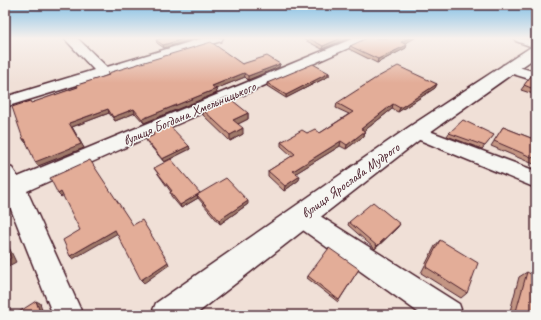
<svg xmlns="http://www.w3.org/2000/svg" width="541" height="320" viewBox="0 0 541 320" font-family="Caveat,sans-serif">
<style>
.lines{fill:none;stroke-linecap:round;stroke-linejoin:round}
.street-casing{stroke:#4a1f2b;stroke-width:3}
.secondary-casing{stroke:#4a1f2b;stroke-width:3}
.street{fill:#f6f6f2;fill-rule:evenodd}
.secondary{fill:#f6f6f2;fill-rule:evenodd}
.wall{fill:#c39583;stroke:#4a1f2b}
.shaded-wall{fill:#9f796a;stroke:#4a1f2b}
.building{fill:#e3ad98;stroke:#4a1f2b}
.labels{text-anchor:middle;stroke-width:3;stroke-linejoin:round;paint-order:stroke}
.street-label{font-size:14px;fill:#4a1f2b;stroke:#f6f6f2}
</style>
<rect width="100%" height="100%" fill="#f0e0d7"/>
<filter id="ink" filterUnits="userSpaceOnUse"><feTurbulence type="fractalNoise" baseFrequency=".025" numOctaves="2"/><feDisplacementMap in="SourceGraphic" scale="8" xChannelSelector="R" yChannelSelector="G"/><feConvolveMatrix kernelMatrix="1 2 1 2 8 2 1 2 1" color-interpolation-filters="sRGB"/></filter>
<g filter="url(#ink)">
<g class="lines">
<g class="street-casing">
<g id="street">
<path d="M64 38H77L107 67 203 38H223L221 41 5 107V97L94 70Z"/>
<path d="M354 38H371L27 191 83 315H53L5 194V166L12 168 18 177Z"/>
<path d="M514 38 536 40V48L516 41Z"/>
<path d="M508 64 536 72V81L503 71 501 68 503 65Z"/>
<path d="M416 126 536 171V188L410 136 407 132 410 128Z"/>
<path d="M301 206 309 209 459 304 463 315H422L293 223 289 216 293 209Z"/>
</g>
</g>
<g class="secondary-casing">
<path id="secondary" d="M536 46V57L423 137 195 315H151L156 303 409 127 531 47Z"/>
</g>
<use href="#street" class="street"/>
<use href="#secondary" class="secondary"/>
</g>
<g class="wall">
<path d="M163 38H196L164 48 157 43 156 40Z"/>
<path d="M301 38H349L322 49Z"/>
<path d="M404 44 406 48 377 63 349 49 350 46Z"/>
<path d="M242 64H280L279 67 248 80 245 77 215 89H216L217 93 144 123 135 113 115 121 109 113 72 127 84 148 38 166 27 143H26L23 139 32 103 78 87 108 75V73Z"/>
<path d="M329 73V76L286 98 267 86V83Z"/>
<path d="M531 76 536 77V95L521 90Z"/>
<path d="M437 84 435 88 398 112 392 109 364 131H365L364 136 346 149 340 146 296 173 299 180 284 191 268 176V171L292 156 281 146V142L307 133H320L349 114 336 108 337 103Z"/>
<path d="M201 108 248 113V119L238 124 243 134 230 141 203 115Z"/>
<path d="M503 127 536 140V165L491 146Z"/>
<path d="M153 133 189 146 190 149 164 162 147 142 146 139 154 135Z"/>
<path d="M449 133 494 135 482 149 447 136Z"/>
<path d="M154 168 200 193 248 204 220 224 198 198 181 208 171 196 170 192H171L156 171Z"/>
<path d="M349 222 398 227 375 249 348 225Z"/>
<path d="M440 240 467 293 461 298 421 273 435 246Z"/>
<path d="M359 269 338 302 307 278 308 276Z"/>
<path d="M527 272 536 315H509L519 277Z"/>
</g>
<g class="shaded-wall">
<path d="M186 38H196L164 48 163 45Z"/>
<path d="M341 38H349L322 49 323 46Z"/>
<path d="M409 38H415L400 46 401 42Z"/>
<path d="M407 45 406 48 377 63 378 59Z"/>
<path d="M280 64 279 67 248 80V76Z"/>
<path d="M244 73 245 77 213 90 212 86Z"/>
<path d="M329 73V76L286 98V95Z"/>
<path d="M437 84 435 88 398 112 400 108Z"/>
<path d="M216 89 217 93 144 123 142 119Z"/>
<path d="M393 104 392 109 360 134 361 129Z"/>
<path d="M108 109 109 113 72 127 84 148 38 166 35 162 69 123Z"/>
<path d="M134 109 135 113 115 121 113 117Z"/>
<path d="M248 113V119L234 126 233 120Z"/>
<path d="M243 128V134L230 141V135Z"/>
<path d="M365 131 364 136 346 149 347 145Z"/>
<path d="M23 139H25L29 143H26Z"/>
<path d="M341 141 340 146 293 175V171Z"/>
<path d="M189 146 190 149 164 162 162 159Z"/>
<path d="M300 176 299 180 284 191 285 186Z"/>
<path d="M61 192 64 195 61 197 58 194Z"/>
<path d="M197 195 198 198 181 208 180 205Z"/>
<path d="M248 201V204L220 224 219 220Z"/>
<path d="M400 224 398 227 375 249 377 246Z"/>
<path d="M115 230 118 233 73 259 70 256Z"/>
<path d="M5 239 16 262 5 268Z"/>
<path d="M168 262 169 265 144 283 141 280Z"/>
<path d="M36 301 40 303 44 315H41Z"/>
</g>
<g class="building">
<path d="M163 38H186L163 45 156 40Z"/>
<path d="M308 38H341L323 46Z"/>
<path d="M367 38H409L401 42 407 45 378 59 350 46Z"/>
<path d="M211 42 242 64 267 56 280 64 248 76 244 73 212 86 216 89 142 119 134 109 113 117 108 109 69 123 81 144 35 162 25 139H23L12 107 30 101 31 103 78 87 77 85 109 75 108 73Z"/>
<path d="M313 64 329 73 286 95 267 83Z"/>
<path d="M398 66 437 84 400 108 393 104 361 129 365 131 347 145 341 141 293 171 300 176 285 186 268 171 295 154 281 142 302 130 307 133 315 129 320 133 353 112 337 103 376 78Z"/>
<path d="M531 76 536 77V90L524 85Z"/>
<path d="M228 97 248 113 233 120 243 128 230 135 201 108Z"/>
<path d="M463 120 494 135 485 146 449 133Z"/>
<path d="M169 125 189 146 162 159 146 139 154 135 153 133Z"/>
<path d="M503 127 536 140V159L494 141Z"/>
<path d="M171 159 200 193 180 205 170 192 172 191 154 168Z"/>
<path d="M90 160 133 225 142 220 168 262 141 280 115 230 70 256 63 240 80 230 61 192 58 194 50 178Z"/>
<path d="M226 178 248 201 219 220 197 195Z"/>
<path d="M373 202 400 224 377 246 349 222Z"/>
<path d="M440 240 478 263 467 293 426 267Z"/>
<path d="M5 245 11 258 5 262Z"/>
<path d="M329 248 359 269 339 300 308 276Z"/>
<path d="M527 272 536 277V315H515Z"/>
<path d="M36 301 41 315H14Z"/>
<path d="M269 308 275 315H260Z"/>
</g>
</g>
<linearGradient id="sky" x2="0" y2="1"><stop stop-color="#7fbee5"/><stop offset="0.46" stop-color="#f8f1ed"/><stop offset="1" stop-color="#f8f1ed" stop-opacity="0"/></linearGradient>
<rect width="541" height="83" fill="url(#sky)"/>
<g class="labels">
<g class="street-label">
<text transform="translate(189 113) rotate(-23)" y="5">вулиця Богдана Хмельницького</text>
<text transform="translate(350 180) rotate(-36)" y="5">вулиця Ярослава Мудрого</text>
</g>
</g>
<rect width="541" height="320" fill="none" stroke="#f6f6f2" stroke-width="20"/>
<rect x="10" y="10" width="521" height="300" fill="none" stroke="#4a1f2b" stroke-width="1.5" filter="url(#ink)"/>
</svg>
